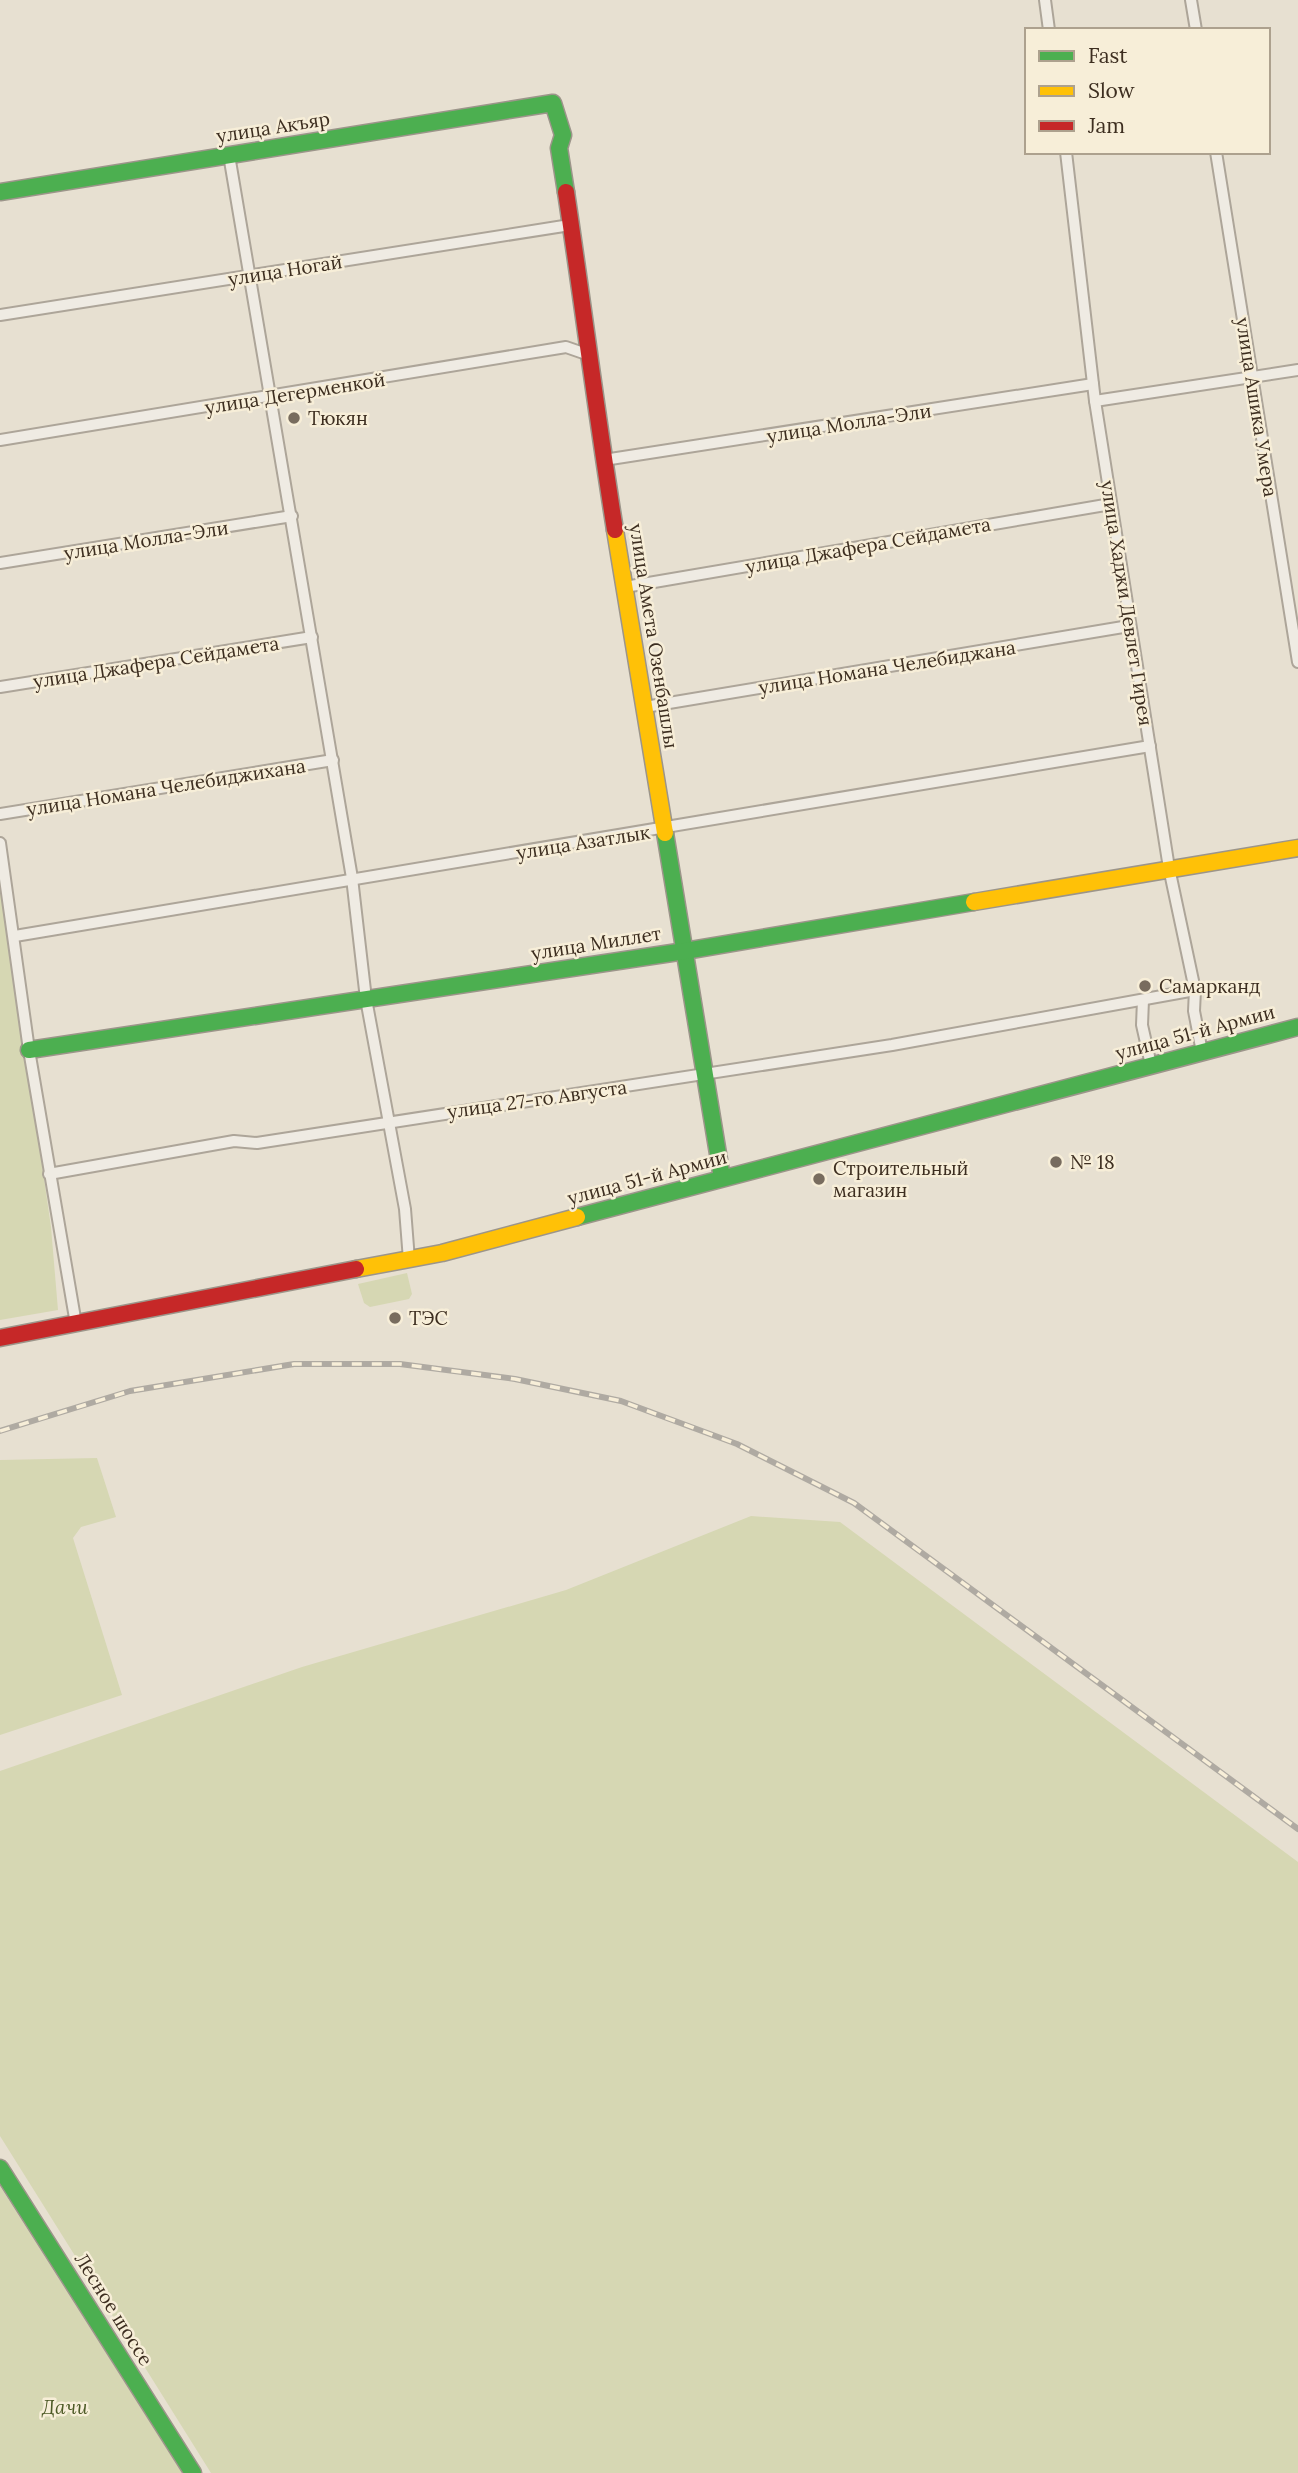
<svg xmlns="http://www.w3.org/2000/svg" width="1298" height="2473" viewBox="0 0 1298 2473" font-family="Lora,serif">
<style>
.green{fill:#d6d7b3}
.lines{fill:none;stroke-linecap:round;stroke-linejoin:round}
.street-casing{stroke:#ada599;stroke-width:14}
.fast-casing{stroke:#9c958a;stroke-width:19}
.slow-casing{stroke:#9c958a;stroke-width:19}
.jam-casing{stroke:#9c958a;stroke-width:19}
.street{stroke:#efebe3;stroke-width:10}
.fast{stroke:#4caf50;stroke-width:16}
.slow{stroke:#ffc107;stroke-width:16}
.jam{stroke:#c62828;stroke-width:16}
.rail-casing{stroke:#afaaa2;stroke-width:6}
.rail{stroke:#f7eed8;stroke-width:3.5;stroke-dasharray:10;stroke-linecap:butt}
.poi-dot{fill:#786c5e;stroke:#f7eed8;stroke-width:2.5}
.labels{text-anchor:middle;stroke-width:5;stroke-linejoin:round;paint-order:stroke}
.street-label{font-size:19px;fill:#3d2e20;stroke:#f7eed8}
.poi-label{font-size:19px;fill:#3d2e20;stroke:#f7eed8;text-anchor:start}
.park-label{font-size:19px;font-style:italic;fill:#4d5a26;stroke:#f7eed8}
</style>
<rect width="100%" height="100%" fill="#e7e0d1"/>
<g class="green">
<path d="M0 891 10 942 51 1227 58 1310 0 1320Z"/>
<path d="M407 1273 412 1294 409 1299 370 1307 364 1303 358 1284Z"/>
<path d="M97 1458 116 1517 81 1527 73 1538 122 1695 0 1735V1460Z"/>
<path d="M751 1516 840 1522 1298 1862V2473H211L0 2136V1771L302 1667 566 1590Z"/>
<path d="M0 2186 182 2473H0Z"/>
</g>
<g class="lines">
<g class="street-casing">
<g id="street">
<path d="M1045 0 1049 30"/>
<path d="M1191 0 1196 30"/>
<path d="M1066 152 1095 401 1169 868 1195 990 1194 1011 1202 1052"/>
<path d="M1216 152 1298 662"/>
<path d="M229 155 352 878 366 999 405 1209 409 1260"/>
<path d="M0 315 570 225"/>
<path d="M1095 401 1298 370"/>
<path d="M0 440 566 347 589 355"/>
<path d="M604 460 1093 384"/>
<path d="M0 563 292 516"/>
<path d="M625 587 1111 504"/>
<path d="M0 687 312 637"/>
<path d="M645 707 1129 626"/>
<path d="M0 814 333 760"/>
<path d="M0 843 29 1050 76 1324"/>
<path d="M15 936 1150 746"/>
<path d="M1143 1000 1142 1025 1151 1065"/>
<path d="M49 1174 234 1141 257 1143 892 1045 1195 990"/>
</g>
</g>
<g class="fast-casing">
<g id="fast">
<path d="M0 192 553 103 563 135 559 148 566 192"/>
<path d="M665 833 722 1178"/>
<path d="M29 1050 685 951 974 902"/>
<path d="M577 1217 1298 1027"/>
<path d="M0 2168 193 2473"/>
</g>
</g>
<g class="slow-casing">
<g id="slow">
<path d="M615 530 665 833"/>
<path d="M974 902 1298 848"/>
<path d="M356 1269 442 1253 577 1217"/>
</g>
</g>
<g class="jam-casing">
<g id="jam">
<path d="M566 192C583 305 597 418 615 530"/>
<path d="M0 1338 356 1269"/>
</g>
</g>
<use href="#street" class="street"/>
<use href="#fast" class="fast"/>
<use href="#slow" class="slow"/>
<use href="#jam" class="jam"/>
<g class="rail-casing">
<path id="rail" d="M0 1431 130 1391 294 1364H400L515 1379 621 1401 737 1444 854 1503 1298 1829"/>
</g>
<use href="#rail" class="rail"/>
</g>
<g class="poi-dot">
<circle cx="294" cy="418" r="7"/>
<circle cx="1145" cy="986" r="7"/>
<circle cx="1056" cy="1162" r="7"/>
<circle cx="819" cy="1179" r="7"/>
<circle cx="395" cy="1318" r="7"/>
</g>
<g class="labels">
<g class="street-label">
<text transform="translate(273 127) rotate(-9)" y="7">улица Акъяр</text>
<text transform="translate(285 270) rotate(-9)" y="7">улица Ногай</text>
<text transform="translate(295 393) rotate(-9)" y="7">улица Дегерменкой</text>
<text transform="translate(1257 407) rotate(81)" y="7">улица Ашика Умера</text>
<text transform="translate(849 423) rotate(-9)" y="7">улица Молла-Эли</text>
<text transform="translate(146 540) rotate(-9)" y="7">улица Молла-Эли</text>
<text transform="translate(868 545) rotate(-10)" y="7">улица Джафера Сейдамета</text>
<text transform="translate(1127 603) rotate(81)" y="7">улица Хаджи Девлет Гирея</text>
<text transform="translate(654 636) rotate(81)" y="7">улица Амета Озенбашлы</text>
<text transform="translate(156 662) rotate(-9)" y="7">улица Джафера Сейдамета</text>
<text transform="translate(887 667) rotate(-9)" y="7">улица Номана Челебиджана</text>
<text transform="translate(166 787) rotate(-9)" y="7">улица Номана Челебиджихана</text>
<text transform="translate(583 842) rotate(-9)" y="7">улица Азатлык</text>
<text transform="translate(596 943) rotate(-9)" y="7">улица Миллет</text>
<text transform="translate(1195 1032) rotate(-15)" y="7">улица 51-й Армии</text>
<text transform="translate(537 1099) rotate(-8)" y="7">улица 27-го Августа</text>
<text transform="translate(647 1177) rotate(-15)" y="7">улица 51-й Армии</text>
<text transform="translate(114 2309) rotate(58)" y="7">Лесное шоссе</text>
</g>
<g class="poi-label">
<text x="308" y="425">Тюкян</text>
<text x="1159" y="993">Самарканд</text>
<text x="1070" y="1169">№ 18</text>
<text x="833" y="1175">Строительный<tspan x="833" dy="22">магазин</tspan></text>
<text x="409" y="1325">ТЭС</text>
</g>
<g class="park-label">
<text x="65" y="2414">Дачи</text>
</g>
</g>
<rect x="1025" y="28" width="245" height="126" fill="#f7eed8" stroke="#ada18e" stroke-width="2"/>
<rect x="1039" y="51" width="35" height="10" fill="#4caf50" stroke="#ada18e" stroke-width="2"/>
<text x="1088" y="63" font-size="21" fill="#3d2e20">Fast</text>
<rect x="1039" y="86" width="35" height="10" fill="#ffc107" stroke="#ada18e" stroke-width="2"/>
<text x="1088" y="98" font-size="21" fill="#3d2e20">Slow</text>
<rect x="1039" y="121" width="35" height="10" fill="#c62828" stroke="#ada18e" stroke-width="2"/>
<text x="1088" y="133" font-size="21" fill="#3d2e20">Jam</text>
</svg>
